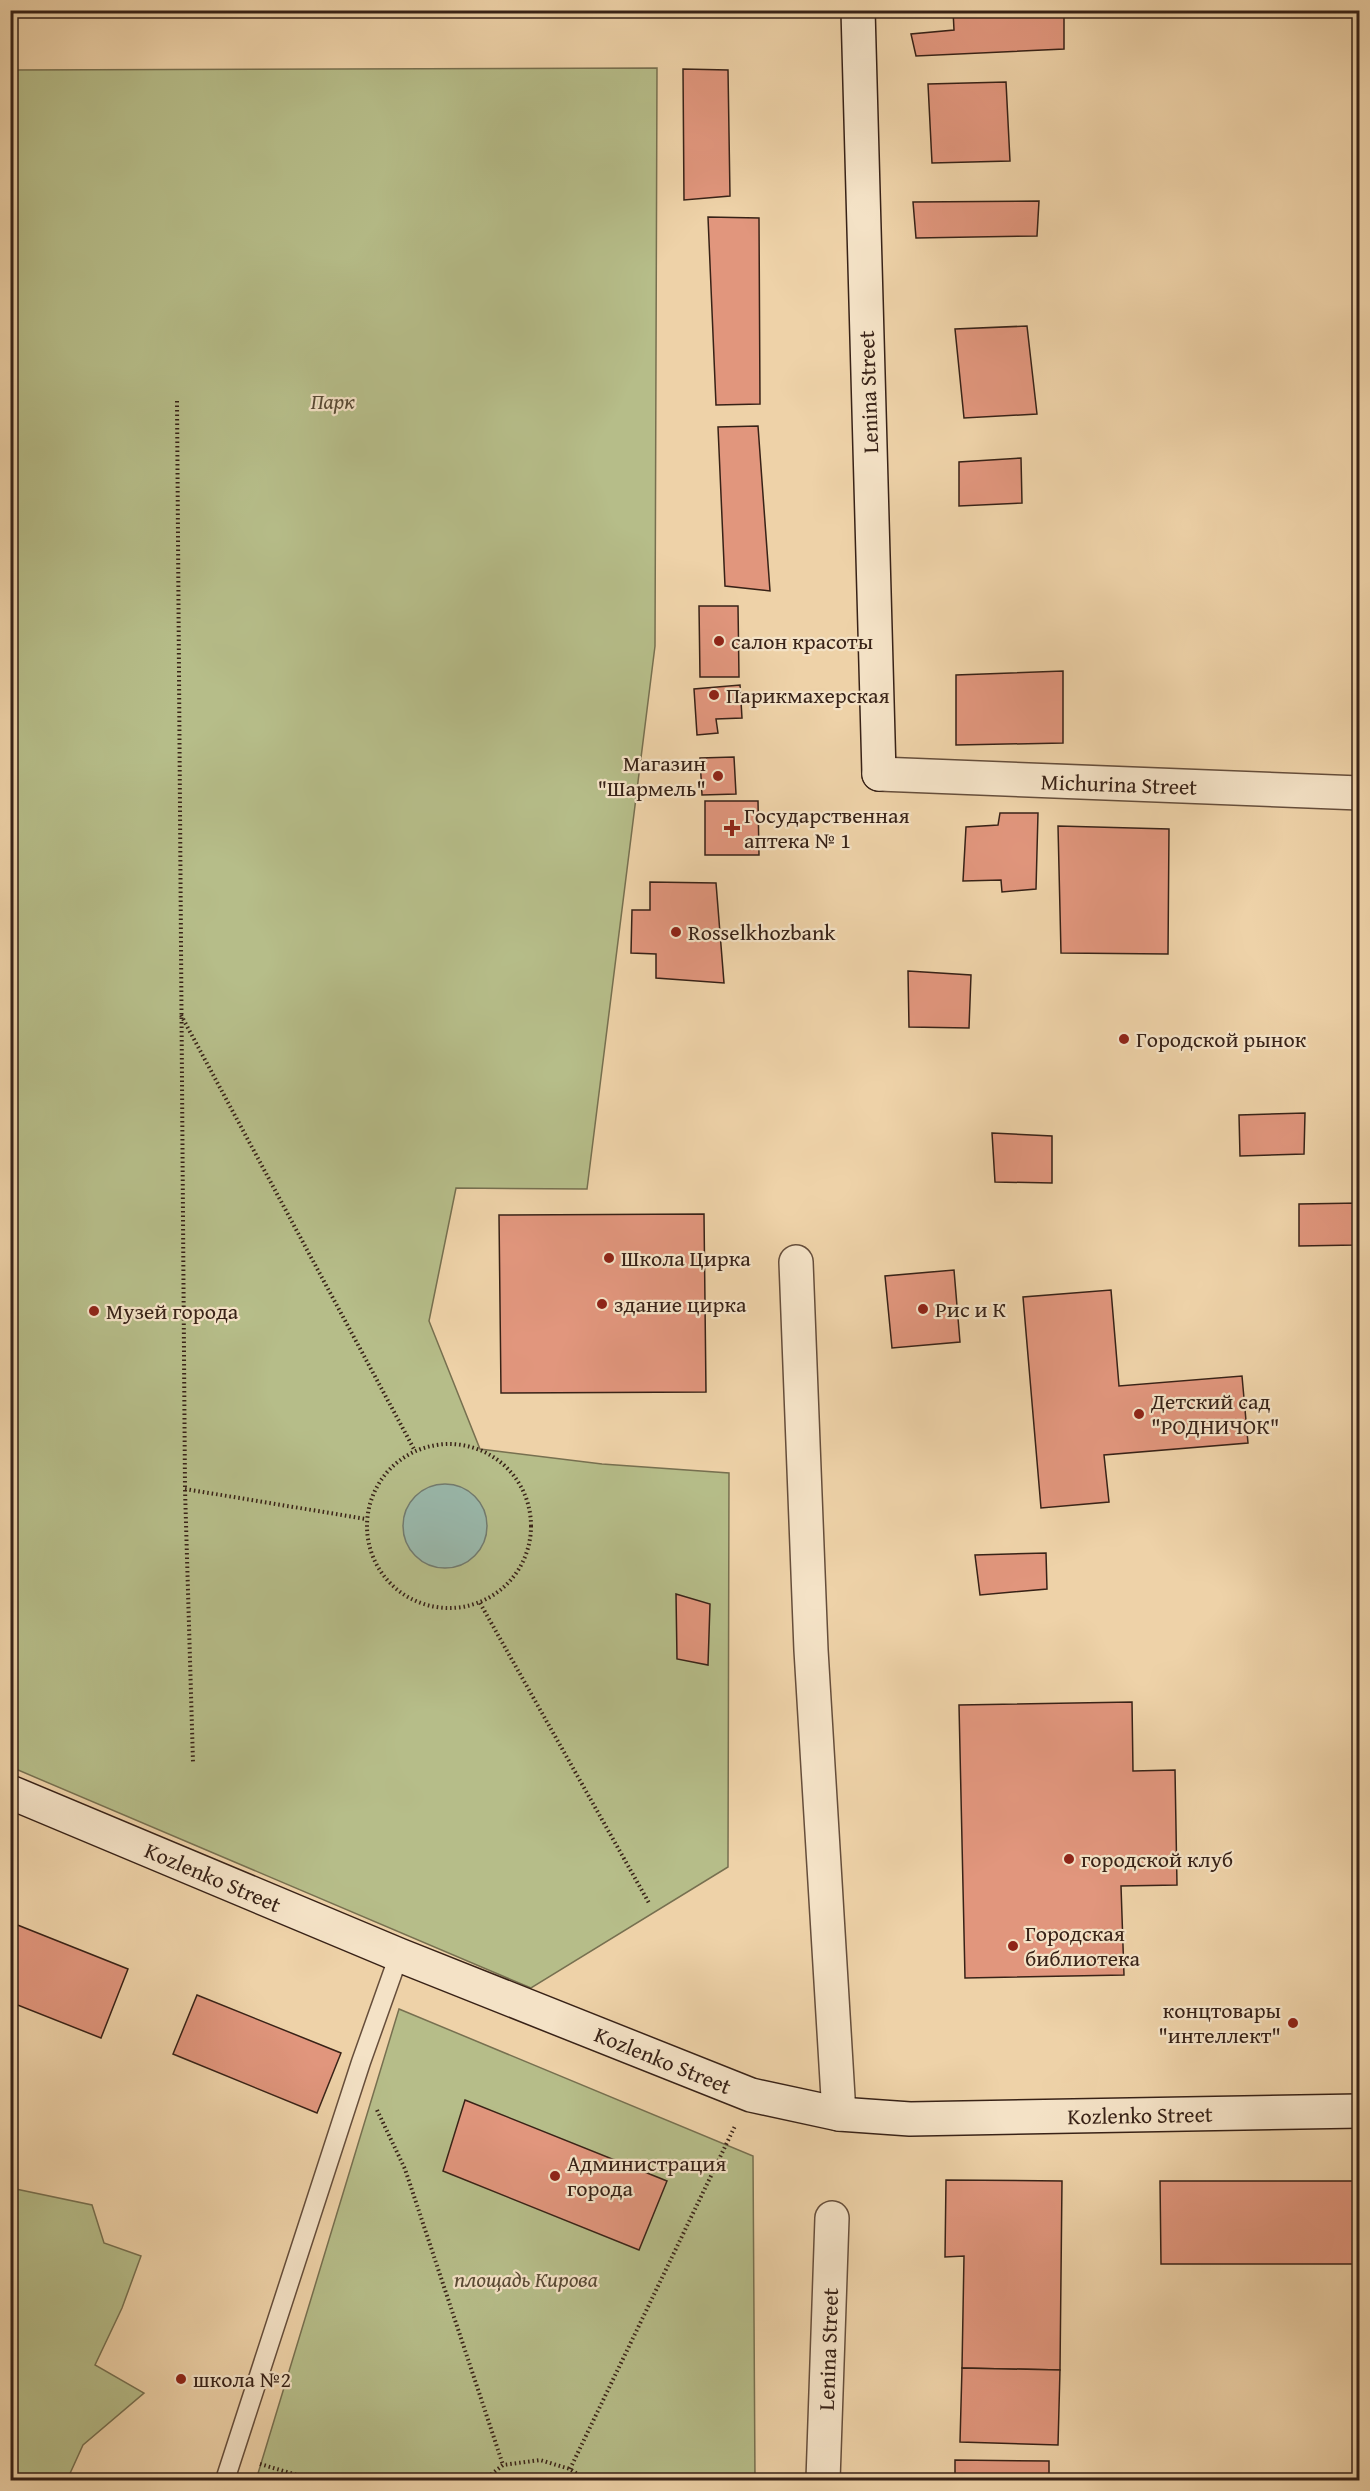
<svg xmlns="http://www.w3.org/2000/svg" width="1370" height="2491" viewBox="0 0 1370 2491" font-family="'Gentium Book Plus',serif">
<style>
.green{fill:#b6bd89;stroke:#777050;stroke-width:1.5}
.water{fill:#99b7aa;stroke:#727b6f;stroke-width:1.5}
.building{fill:#e1967d;stroke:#382217;stroke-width:1.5}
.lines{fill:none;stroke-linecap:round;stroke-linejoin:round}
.lane-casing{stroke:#664e3b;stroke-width:21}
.street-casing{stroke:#664e3b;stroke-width:36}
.secondary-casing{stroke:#382217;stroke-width:36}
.path{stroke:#382217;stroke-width:4;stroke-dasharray:1.5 3;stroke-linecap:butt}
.lane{stroke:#f4e2c6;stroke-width:18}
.street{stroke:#f4e2c6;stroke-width:33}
.secondary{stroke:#f4e2c6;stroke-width:33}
.poi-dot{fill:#8f2418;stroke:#f4e2c6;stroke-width:2}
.labels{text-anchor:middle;stroke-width:4.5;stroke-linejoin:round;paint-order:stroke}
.street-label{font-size:22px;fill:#382217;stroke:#f4e2c6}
.park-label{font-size:22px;font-style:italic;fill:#584934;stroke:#f4e2c6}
.poi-label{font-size:22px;fill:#382217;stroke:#f4e2c6;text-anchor:start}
</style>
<rect width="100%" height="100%" fill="#eed2a8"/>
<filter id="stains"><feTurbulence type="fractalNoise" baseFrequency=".00333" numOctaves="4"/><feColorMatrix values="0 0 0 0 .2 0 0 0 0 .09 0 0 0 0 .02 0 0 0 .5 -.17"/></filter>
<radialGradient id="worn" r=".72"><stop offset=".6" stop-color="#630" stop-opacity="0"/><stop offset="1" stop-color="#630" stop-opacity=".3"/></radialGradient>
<g class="green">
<path d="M657 68 655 646 587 1189 456 1188 429 1321 480 1449 602 1464 729 1473 728 1867 531 1988 11 1767 10 70Z"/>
<path d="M399 2009 753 2156 755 2480H256Z"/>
<path d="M11 2188 92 2205 104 2243 141 2256 122 2308 95 2365 144 2393 83 2445 67 2480H11Z"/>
</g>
<circle class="water" cx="445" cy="1526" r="42"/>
<g class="building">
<path d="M953 10H1064V49L916 56 911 34 954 30Z"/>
<path d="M683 69 728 70 730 196 684 200Z"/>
<path d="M1006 82 1010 161 932 163 928 84Z"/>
<path d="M1039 201 1037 236 916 238 913 202Z"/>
<path d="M708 217 759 218 760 404 716 405Z"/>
<path d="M1027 326 1037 414 964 418 955 329Z"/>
<path d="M758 426 770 591 725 586 718 427Z"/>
<path d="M1021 458 1022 503 959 506V462Z"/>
<path d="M699 606H738L739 677H700Z"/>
<path d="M1063 671V743L956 745V675Z"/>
<path d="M740 685 742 718 716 719 718 733 697 735 694 689Z"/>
<path d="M734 757 736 794 702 795 700 758Z"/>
<path d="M705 801H758L759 855H705Z"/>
<path d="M1000 813H1038L1036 889 1002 892 1001 880 963 881 966 827 998 825Z"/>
<path d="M1058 826 1169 829 1168 954 1061 953Z"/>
<path d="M650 882 716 883 724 983 656 978V954L631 953 632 910H650Z"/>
<path d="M908 971 971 975 969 1028 909 1027Z"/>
<path d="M1305 1113 1304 1154 1240 1156 1239 1115Z"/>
<path d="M992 1133 1052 1136V1183L995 1182Z"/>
<path d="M1360 1203 1356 1245 1299 1246V1204Z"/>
<path d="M704 1214 706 1392 501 1393 499 1215Z"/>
<path d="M954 1270 960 1342 892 1348 885 1276Z"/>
<path d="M1111 1290 1119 1386 1242 1376 1248 1443 1104 1455 1109 1502 1041 1508 1023 1297Z"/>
<path d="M1046 1553 1047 1589 980 1595 975 1555Z"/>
<path d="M676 1594 710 1604 708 1665 677 1659Z"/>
<path d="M1132 1702 1133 1771 1175 1770 1177 1885 1121 1886 1124 1975 965 1978 959 1705Z"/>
<path d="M10 1922 128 1969 101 2038 10 2002Z"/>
<path d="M197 1995 341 2053 317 2113 173 2054Z"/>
<path d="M465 2100 667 2181 639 2250 443 2171Z"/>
<path d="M946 2180 1062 2181 1060 2370 962 2368 964 2256 945 2257Z"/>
<path d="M1160 2181H1360V2264H1161Z"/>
<path d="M962 2368 1060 2370 1058 2445 960 2442Z"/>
<path d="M955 2460 1049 2461V2480H955Z"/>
</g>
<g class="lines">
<g class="lane-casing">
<path id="lane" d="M225 2480 361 2062 399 1955"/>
</g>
<g class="street-casing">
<g id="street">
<path d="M879 774 1360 793"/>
<path d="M796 1262 811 1650 839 2114"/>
<path d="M823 2480 832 2218"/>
</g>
</g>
<g class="secondary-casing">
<g id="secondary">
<path d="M858 10 879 774"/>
<path d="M10 1792 399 1955 751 2095 839 2114 910 2119 1360 2111"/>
</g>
</g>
<g class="path">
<path d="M177 401 185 1489 193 1762"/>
<path d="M181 1015 415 1451"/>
<circle cx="449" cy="1526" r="82"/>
<path d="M185 1489 366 1519"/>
<path d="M480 1603 649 1903"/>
<path d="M377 2110 405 2169 503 2465"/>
<path d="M260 2464 314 2480"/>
<path d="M570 2469 735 2126"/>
<path d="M484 2480 503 2465 540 2460 570 2469 586 2480"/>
</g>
<use href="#lane" class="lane"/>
<use href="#street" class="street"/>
<use href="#secondary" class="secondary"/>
</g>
<g class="poi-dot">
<circle cx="719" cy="641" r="6"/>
<circle cx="714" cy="695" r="6"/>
<circle cx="718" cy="776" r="6"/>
<path d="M729 819h6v6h6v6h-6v6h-6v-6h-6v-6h6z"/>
<circle cx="676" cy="932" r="6"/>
<circle cx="1124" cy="1039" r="6"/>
<circle cx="609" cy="1258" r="6"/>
<circle cx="602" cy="1304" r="6"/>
<circle cx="923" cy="1309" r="6"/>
<circle cx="94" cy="1311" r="6"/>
<circle cx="1139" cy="1414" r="6"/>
<circle cx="1069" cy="1859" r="6"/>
<circle cx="1013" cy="1946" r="6"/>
<circle cx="1293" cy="2023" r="6"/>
<circle cx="555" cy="2176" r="6"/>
<circle cx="181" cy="2379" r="6"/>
</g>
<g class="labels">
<g class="street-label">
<text transform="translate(868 392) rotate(-92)" y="8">Lenina Street</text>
<text transform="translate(1119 784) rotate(2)" y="8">Michurina Street</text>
<text transform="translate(213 1877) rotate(23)" y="8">Kozlenko Street</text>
<text transform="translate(663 2060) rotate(22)" y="8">Kozlenko Street</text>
<text transform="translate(1140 2115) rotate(-1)" y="8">Kozlenko Street</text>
<text transform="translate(828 2349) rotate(-88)" y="8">Lenina Street</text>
</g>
<g class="park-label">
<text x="333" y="409">Парк</text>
<text x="526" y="2287">площадь Кирова</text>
</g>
<g class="poi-label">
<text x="731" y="649">салон красоты</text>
<text x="726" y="703">Парикмахерская</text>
<text x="706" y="771" text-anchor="end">Магазин<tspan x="706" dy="25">"Шармель"</tspan></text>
<text x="744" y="823">Государственная<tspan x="744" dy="25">аптека № 1</tspan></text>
<text x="688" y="940">Rosselkhozbank</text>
<text x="1136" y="1047">Городской рынок</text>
<text x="621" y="1266">Школа Цирка</text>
<text x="614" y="1312">здание цирка</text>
<text x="935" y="1317">Рис и К</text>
<text x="106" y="1319">Музей города</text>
<text x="1151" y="1409">Детский сад<tspan x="1151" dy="25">"РОДНИЧОК"</tspan></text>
<text x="1081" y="1867">городской клуб</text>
<text x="1025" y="1941">Городская<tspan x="1025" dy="25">библиотека</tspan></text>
<text x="1281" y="2018" text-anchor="end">концтовары<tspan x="1281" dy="25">"интеллект"</tspan></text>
<text x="567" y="2171">Администрация<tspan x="567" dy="25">города</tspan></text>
<text x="193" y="2387">школа №2</text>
</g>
</g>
<rect width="1370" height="2491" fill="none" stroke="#eed2a8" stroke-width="36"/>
<rect x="12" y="12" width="1346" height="2467" fill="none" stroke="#382217" stroke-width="3"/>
<rect x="18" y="18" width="1334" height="2455" fill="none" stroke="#382217" stroke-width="1.5"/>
<rect width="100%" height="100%" filter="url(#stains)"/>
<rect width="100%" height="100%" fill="url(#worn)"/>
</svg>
